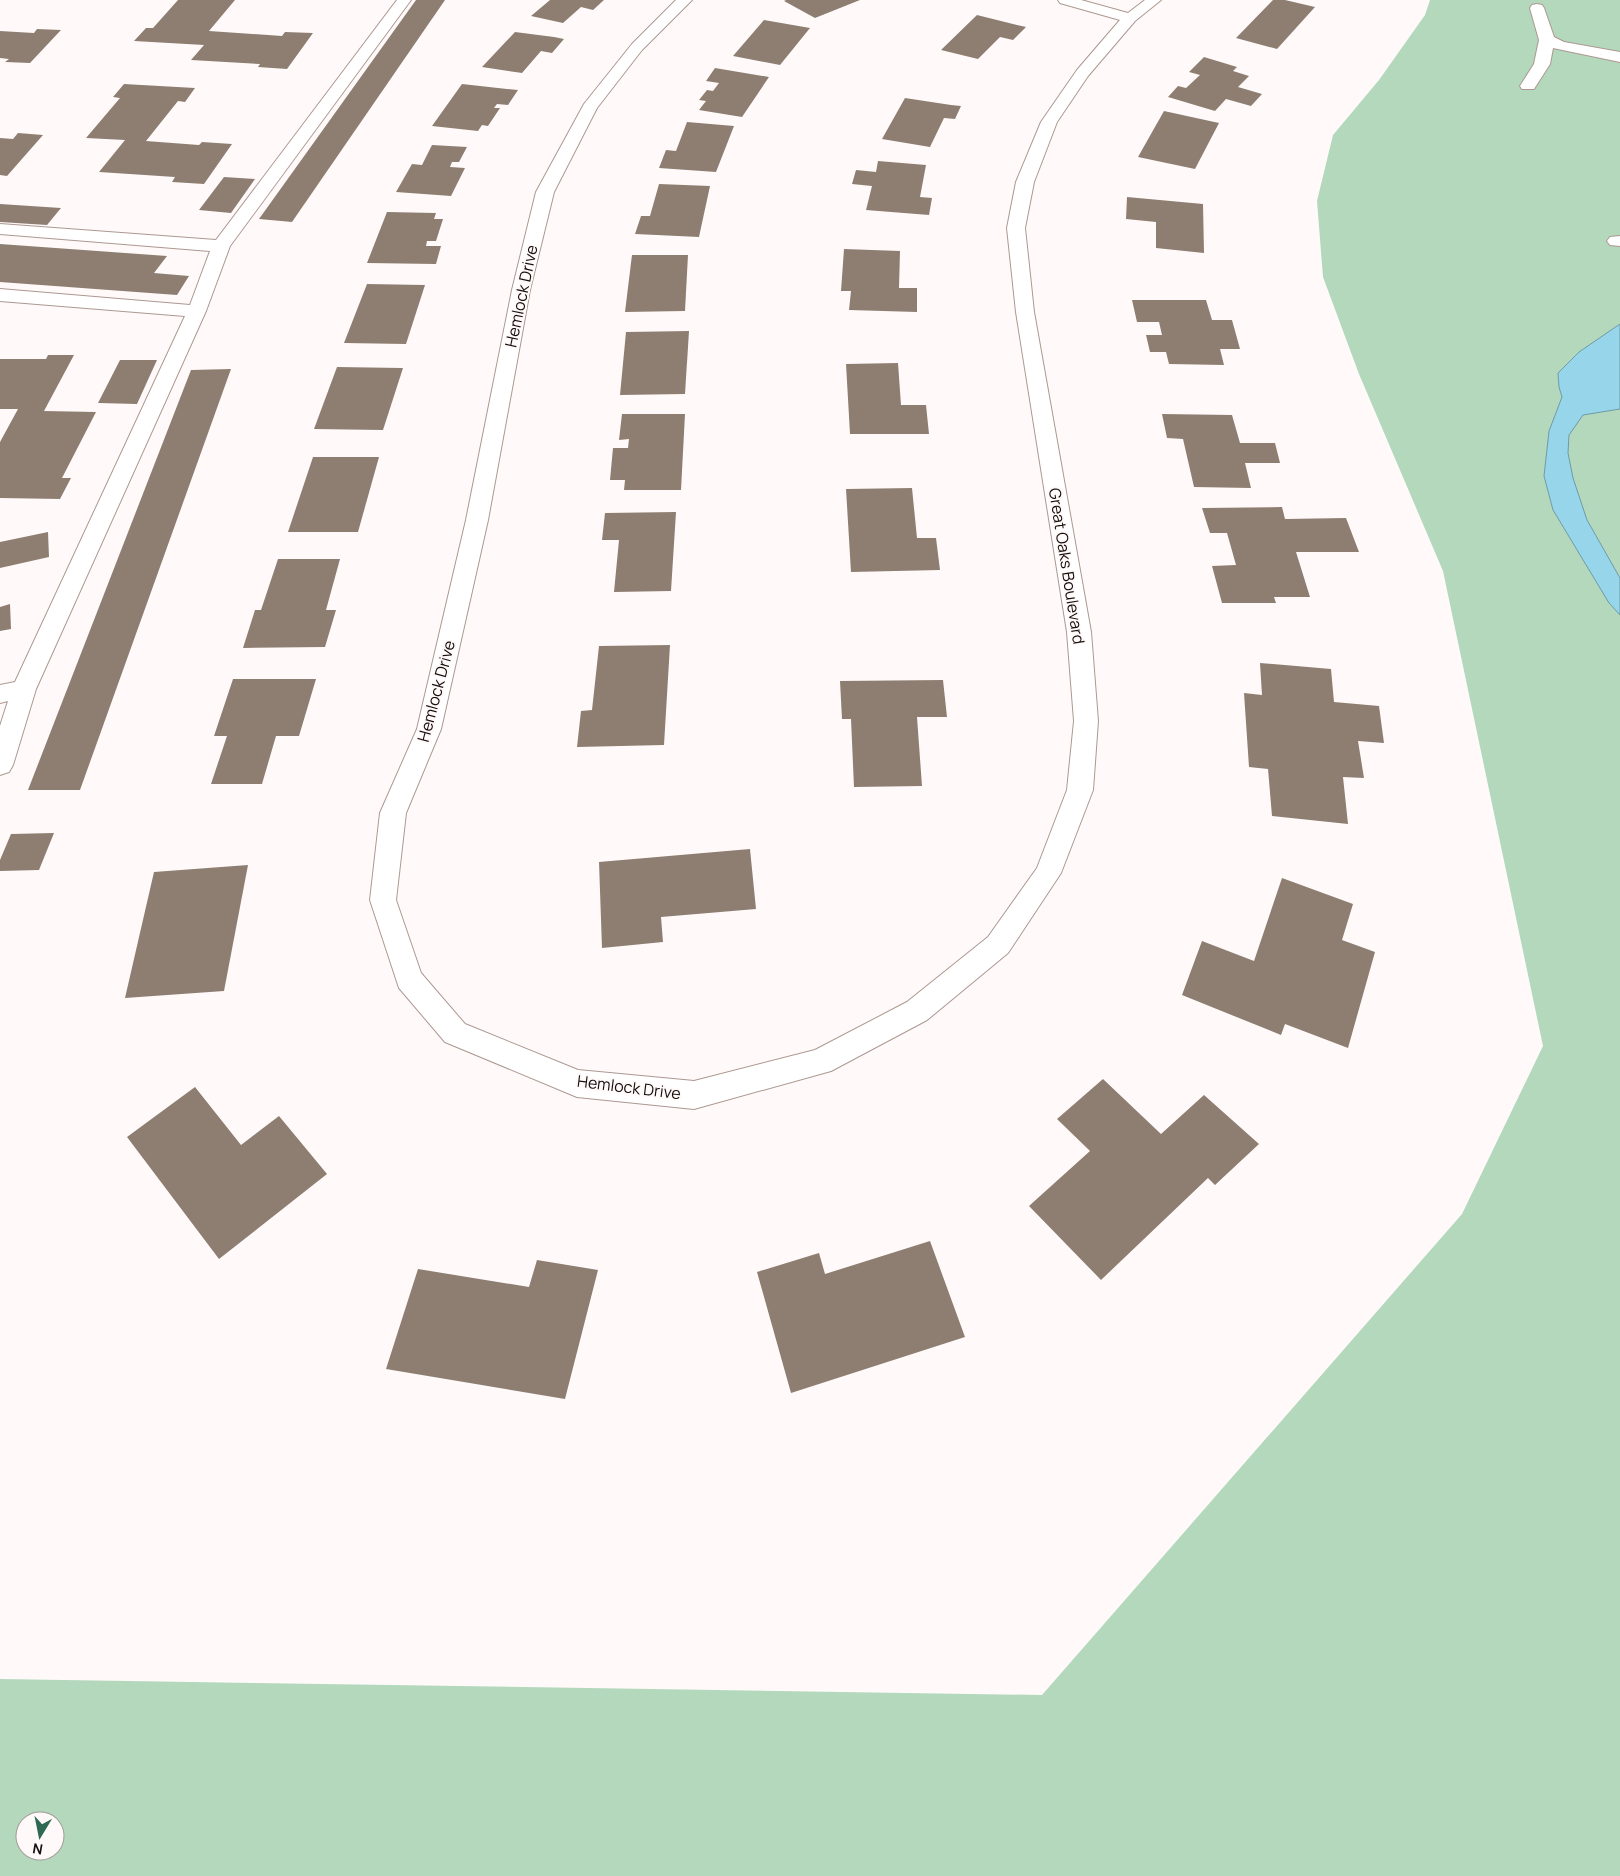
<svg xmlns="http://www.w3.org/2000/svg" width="1620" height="1876" viewBox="0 0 1620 1876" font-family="Manrope,sans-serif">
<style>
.green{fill:#b3d8bc;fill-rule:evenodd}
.water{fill:#96d5ea;stroke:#709aa7}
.building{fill:#8e7e72}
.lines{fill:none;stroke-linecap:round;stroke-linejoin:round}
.service-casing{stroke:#ac9891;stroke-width:2}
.minor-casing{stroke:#ac9891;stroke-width:2}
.service{fill:#fff;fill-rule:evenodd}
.minor{fill:#fff;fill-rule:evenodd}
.labels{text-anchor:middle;stroke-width:4;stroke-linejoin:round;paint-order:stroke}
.street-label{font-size:16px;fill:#160f0c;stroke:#fffaf9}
</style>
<rect width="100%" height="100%" fill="#fffaf9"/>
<path class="green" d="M1430 0H1620V1876H0V1679L1042 1695 1462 1214 1543 1046 1443 571 1359 374 1323 277 1317 201 1333 135 1379 80 1425 15ZM25 1821H55V1851H25Z"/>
<path class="water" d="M1620 324V409L1583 415 1569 435 1568 453 1573 478 1587 520 1620 578V615L1609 603 1553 510 1544 476 1549 431 1562 397 1559 387 1558 373 1579 352Z"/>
<g class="building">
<path d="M178 0H235L209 31 282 36 285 32 313 33 287 69 258 67 260 64 191 60 204 45 134 41 146 28H153Z"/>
<path d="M416 0H445L292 222 259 219Z"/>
<path d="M550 0H604L593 10 581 7 563 23 531 16Z"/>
<path d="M786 0H860L815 18 784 1Z"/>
<path d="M1273 0H1285L1315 7 1277 49 1236 38Z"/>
<path d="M977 15 1013 24 1026 27 1013 40 1000 37 978 59 941 50Z"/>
<path d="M764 20 810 28 780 65 733 56Z"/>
<path d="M37 29 61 30 30 63 5 62 9 59 0 58V31L34 33Z"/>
<path d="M515 32 554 37 564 39 552 53 541 51 522 73 482 67Z"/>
<path d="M1204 57 1237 67 1233 71 1249 76 1238 87 1262 94 1251 106 1226 99 1215 111 1168 97 1178 86 1186 88 1200 75 1189 72Z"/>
<path d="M715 68 769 77 742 117 699 110 706 101 699 100 707 90 713 91 719 83 706 81Z"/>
<path d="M124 84 195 88 185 102 178 101 146 141 199 145 202 142 232 144 204 184 172 182 175 177 99 172 125 140 86 138 120 98 113 97Z"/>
<path d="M462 84 507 89 518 90 508 105 497 104 494 108H500L488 126 482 125 478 131 432 126Z"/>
<path d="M905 98 951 105 961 106 955 119 944 118 930 147 882 139Z"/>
<path d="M1164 111 1219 123 1195 169 1138 157Z"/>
<path d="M687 122 734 126 716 172 659 168 666 150 676 151Z"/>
<path d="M18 133 43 135 7 176 0 175V138L13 139Z"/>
<path d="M432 145 467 147 459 162H452L450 167 465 168 451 196 396 192 412 164 422 165Z"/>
<path d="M878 161 926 165 920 197 932 198 929 215 866 210 872 186 852 184 856 170 876 172Z"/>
<path d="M224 177 255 179 231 213 199 210Z"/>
<path d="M659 184 710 186 699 237 635 234 641 216H650Z"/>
<path d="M1127 197 1203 204 1204 253 1156 248V222L1126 219Z"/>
<path d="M0 204 61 208 47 225 0 222Z"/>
<path d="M387 212 436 213 434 219H443L436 241H427L426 246H441L436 264 367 263Z"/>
<path d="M0 244 167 256 154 273 189 276 177 295 0 282Z"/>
<path d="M844 249 900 251 899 288H917V312L849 310 851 291H841Z"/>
<path d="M632 255H688L685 311 625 312Z"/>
<path d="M367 284 425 285 406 344 344 343Z"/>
<path d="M1132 300H1206L1212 320H1232L1240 349H1220L1224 365 1169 364 1166 352H1150L1146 335H1162L1159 322H1137Z"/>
<path d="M689 331 685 394 620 395 626 332Z"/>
<path d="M48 355H74L44 411 96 412 62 478H71L60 499 0 498V442L18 409H0V359H46Z"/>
<path d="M120 360H157L137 404 98 403Z"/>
<path d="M898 363 901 405H926L929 434H850L846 364Z"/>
<path d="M337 367 403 368 383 430 314 429Z"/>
<path d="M231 369 80 790H28L191 370Z"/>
<path d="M622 414H685L681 490H624L625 480H610L613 448H628L629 439 619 440Z"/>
<path d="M1162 414 1232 415 1240 443H1275L1280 463H1245L1251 488 1194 487 1183 439 1167 438Z"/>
<path d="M313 457H379L358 532H288Z"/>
<path d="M912 488 917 538H936L940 570 851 572 846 489Z"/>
<path d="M1282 507 1285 519 1346 518 1359 552H1296L1310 597H1274L1276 603H1222L1212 566 1236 565 1227 533H1210L1202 508Z"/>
<path d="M676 512 671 591 614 592 619 540H602L605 513Z"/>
<path d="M48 532 49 557 0 568V542Z"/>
<path d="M278 559H340L326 610H336L325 647 243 648 255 610H261Z"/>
<path d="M10 604 11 629 0 631V607Z"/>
<path d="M670 645 664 745 577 747 581 711 592 710 599 646Z"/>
<path d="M1260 663 1331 669 1334 702 1379 706 1384 743 1358 741 1364 778 1343 777 1348 824 1272 816 1268 769 1249 767 1244 693 1262 695Z"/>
<path d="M233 679H316L299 736H276L262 784H211L227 736H214Z"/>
<path d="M943 680 947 717H917L922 786 854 787 851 719H842L840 681Z"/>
<path d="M54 833 39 870 0 871V860L11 834Z"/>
<path d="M750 849 756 909 661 917 663 942 602 948 599 862Z"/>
<path d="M248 865 224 991 125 998 154 872Z"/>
<path d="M1282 878 1353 904 1342 940 1375 952 1348 1048 1285 1024 1281 1035 1182 995 1202 941 1254 961Z"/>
<path d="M1103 1079 1161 1134 1204 1095 1259 1144 1215 1185 1208 1178 1101 1280 1029 1206 1090 1151 1057 1119Z"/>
<path d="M195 1087 241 1145 279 1116 327 1174 219 1259 127 1137Z"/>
<path d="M930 1241 965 1337 791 1393 757 1272 819 1253 825 1274Z"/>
<path d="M537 1260 598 1270 565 1399 386 1369 418 1269 529 1287Z"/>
</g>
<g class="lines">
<g class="service-casing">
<g id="service">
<path d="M397 0H411L230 246 206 311 36 689 13 765 9 772 0 775V726L8 701 0 703V685L15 682 185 316 0 301V289L190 305 210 251 0 234V224L216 240Z"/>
<path d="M1537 4 1542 5 1544 8 1554 37 1564 42 1620 52V62L1553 48 1550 64 1534 89H1522L1520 86 1534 64 1539 40 1530 8 1532 5Z"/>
<path d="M1620 236V246L1610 245 1607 241 1610 237Z"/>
</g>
</g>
<g class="minor-casing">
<path id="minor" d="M676 0H692L642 50 597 108 554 192 530 290 488 520 441 729 406 813 396 900 421 973 465 1024 578 1070 694 1081 815 1050 907 1002 988 937 1037 868 1067 790 1074 721 1067 632 1016 312 1007 228 1016 182 1041 122 1077 70 1120 20 1060 3 1058 0H1081L1128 13 1145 0H1161L1135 21 1088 76 1057 122 1034 182 1025 228 1034 312 1091 632 1098 721 1093 790 1061 873 1008 953 927 1020 831 1071 694 1109 577 1097 445 1042 399 988 370 900 380 813 417 729 466 520 512 290 536 192 584 104 632 44Z"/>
</g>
<use href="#service" class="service"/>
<use href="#minor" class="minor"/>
</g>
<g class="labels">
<g class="street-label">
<text transform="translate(521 296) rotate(-78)" y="6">Hemlock Drive</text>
<text transform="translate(1067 566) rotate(81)" y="6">Great Oaks Boulevard</text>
<text transform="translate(436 691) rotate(-75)" y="6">Hemlock Drive</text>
<text transform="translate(629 1087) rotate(7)" y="6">Hemlock Drive</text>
</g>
</g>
<g transform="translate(40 1836) rotate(190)"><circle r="24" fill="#fffaf9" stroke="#a29c9a"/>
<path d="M0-4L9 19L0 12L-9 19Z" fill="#306952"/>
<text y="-8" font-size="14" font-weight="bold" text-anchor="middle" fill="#160f0c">N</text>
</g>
</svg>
